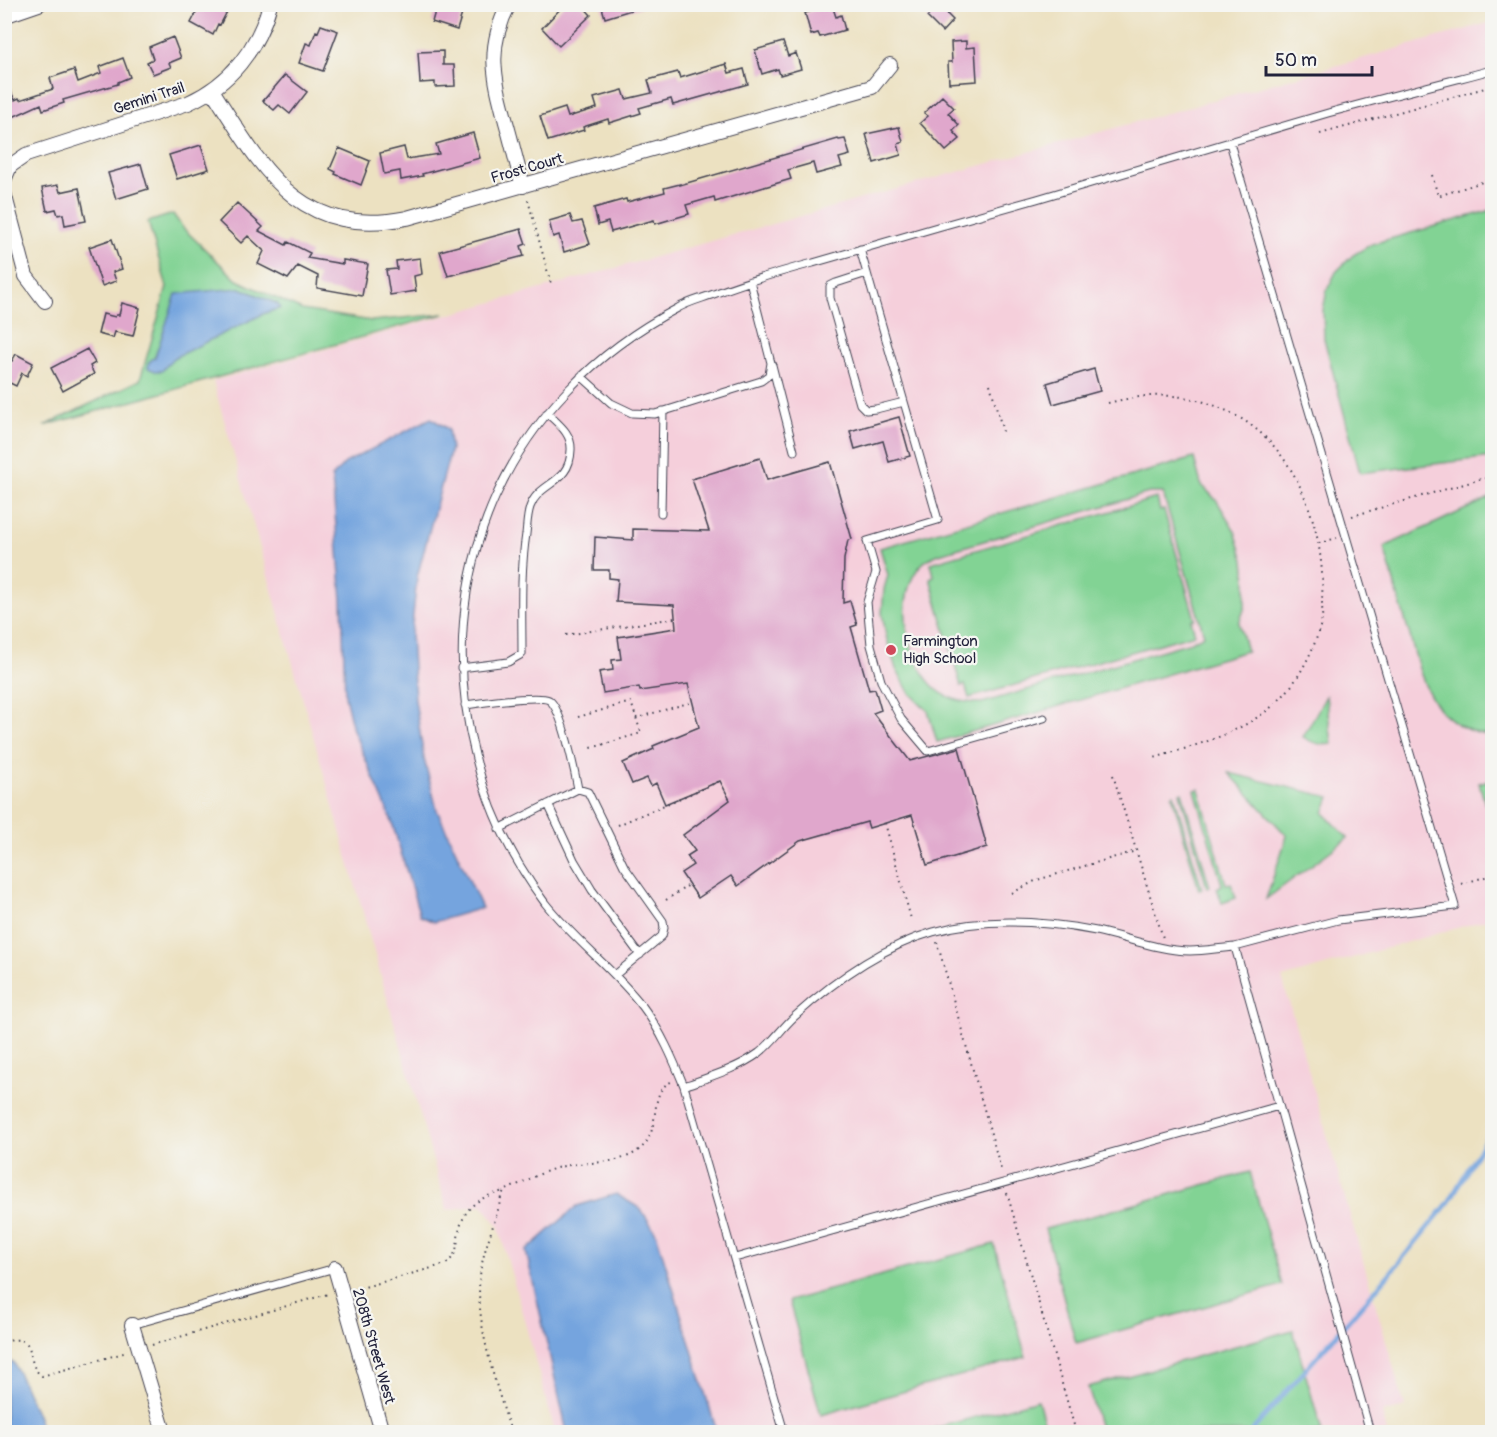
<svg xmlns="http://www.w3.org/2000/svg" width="1497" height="1437" font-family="Pangolin,sans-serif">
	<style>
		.built { fill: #f5cfdb }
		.green { fill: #82d394; stroke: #527a68; stroke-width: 1.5; fill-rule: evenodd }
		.water { fill: #74a4de; stroke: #4b638c; stroke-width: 1.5 }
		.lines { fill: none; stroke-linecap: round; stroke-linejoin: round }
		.stream { stroke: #74a4de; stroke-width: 4.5 }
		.building { fill: #e0a7cc }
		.lane-casing { stroke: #403f4f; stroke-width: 9 }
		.street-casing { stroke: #403f4f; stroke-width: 16 }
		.path { stroke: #403f4f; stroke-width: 2; stroke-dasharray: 1.5 4.5; stroke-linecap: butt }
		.lane { stroke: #fff; stroke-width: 7 }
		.street { stroke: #fff; stroke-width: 14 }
		.poi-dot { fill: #d1495b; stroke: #f6f6f2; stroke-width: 2 }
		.labels { text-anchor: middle; stroke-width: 4.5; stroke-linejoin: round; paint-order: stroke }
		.street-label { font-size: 15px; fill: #22223b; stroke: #f6f6f2 }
		.poi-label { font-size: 15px; fill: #22223b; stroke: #f6f6f2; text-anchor: start }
	</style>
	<rect width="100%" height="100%" fill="#f6f6f2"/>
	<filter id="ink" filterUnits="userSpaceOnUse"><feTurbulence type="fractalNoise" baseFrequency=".0167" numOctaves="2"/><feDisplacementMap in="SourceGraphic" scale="12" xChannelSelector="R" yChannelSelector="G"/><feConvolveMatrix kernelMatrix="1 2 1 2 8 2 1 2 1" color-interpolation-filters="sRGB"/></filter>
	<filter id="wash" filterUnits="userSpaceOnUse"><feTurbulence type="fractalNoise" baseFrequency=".008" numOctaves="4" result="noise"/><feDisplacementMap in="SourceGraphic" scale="24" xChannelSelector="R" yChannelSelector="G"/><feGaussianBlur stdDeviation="1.35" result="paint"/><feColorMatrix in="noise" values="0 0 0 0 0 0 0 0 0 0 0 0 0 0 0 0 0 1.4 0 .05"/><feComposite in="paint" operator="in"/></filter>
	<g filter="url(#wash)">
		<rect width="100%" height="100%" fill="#ece1c1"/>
		<path class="built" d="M1492 22V918L1282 978 1405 1407 1382 1413 1387 1432H555L498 1225 482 1205 447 1210 213 381Z"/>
		<path class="green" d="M1492 210V457L1360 473 1324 339 1323 310 1327 290 1336 272 1353 255 1372 244Z
			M173 214 183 228 237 280 302 310 372 321 444 314 44 426 140 380 167 287 148 222ZM240 288 277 303 279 309 265 313 173 358 165 365 149 362 155 357 166 326Z
			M1194 458 1201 484 1217 501 1235 531 1244 560 1246 580 1245 607 1239 623 1247 651 937 742 928 711 909 692 896 669 886 636 882 613 884 589 888 575 880 548ZM1149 493H1163L1204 635 1191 642 982 703C964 703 944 699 931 684 906 656 893 592 923 563 927 559 934 556 939 554Z
			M1492 497V735C1470 735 1446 720 1434 702 1421 682 1416 658 1410 636 1401 606 1392 576 1384 547Z
			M1157 498 1160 511 1164 510 1195 619 1191 620 1195 634 969 698 965 685 961 686 930 578 934 576 931 563Z
			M1326 696 1332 744C1321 746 1312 743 1303 737Z
			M1229 773 1330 797 1324 813 1348 838 1266 899 1287 836Z
			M1492 779V802L1485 804 1479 783Z
			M1199 789 1226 884 1231 883 1236 898 1222 903 1217 888 1222 885 1195 790Z
			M1182 792 1210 887 1207 888 1180 793Z
			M1174 794 1202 889 1199 890 1172 795Z
			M1250 1172 1282 1285 1076 1343 1045 1229Z
			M994 1244 1026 1357 821 1415 789 1301Z
			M1293 1330 1322 1432H1101L1088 1387Z
			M1038 1400 1047 1432H921Z"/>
		<path class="water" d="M240 288 278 304 280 308 265 313 173 358 162 371H155L148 368 149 362 155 357 176 294Z
			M431 418 448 429 451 449 417 577 411 635 415 700 424 759 437 810 482 908 434 922 420 916 391 819 353 730 345 696 342 600 332 477 345 463Z
			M616 1194 641 1209 656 1233 717 1432H567L526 1251 577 1206Z
			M6 1360 14 1363 37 1415 43 1432H5L4 1361Z"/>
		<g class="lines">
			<path class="stream" d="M1251 1432 1391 1272 1449 1202 1492 1128"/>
		</g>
		<g id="blocks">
			<path class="building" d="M201 4H231L220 25 218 24 213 35 191 23Z
				M437 4H465L457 30 432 22Z
				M565 4H581L591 15 559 46 542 28Z
				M601 4H641V7L605 18Z
				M917 4H956L947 14 953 20 942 32 927 17 929 15Z
				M832 5 836 17 841 15 845 30 820 37 818 33 811 35 805 13Z
				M321 25 338 31 323 71 299 63 306 43 311 45 316 31 318 32Z
				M173 37 181 58 169 63 171 67 153 74 147 62 153 59 149 47Z
				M966 41V48L975 47 977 81 949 83 948 62H952L951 42Z
				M783 42 788 56 796 53 801 69 780 75 778 69 762 74 755 50Z
				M443 51V65H454L455 86 435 87V82L420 83 418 52Z
				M123 58 130 77 118 82V84L63 100 64 103 43 110 41 104 4 121V77L15 100 19 98 20 100 53 89 50 78 74 70 78 82 101 73 99 67Z
				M726 64 729 73 744 69 748 84 673 105 671 99 639 108 641 113 609 123 608 119 583 127 584 130 548 141 540 116 565 108 568 117 597 108 594 98 623 90 626 99 652 93 648 80 678 72 680 78Z
				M285 75 307 92 290 114 279 105 274 110 263 101Z
				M942 96 954 108 948 113 959 125 953 131 960 139 946 151 920 123 928 116 924 113Z
				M899 127 903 142 898 144 901 155 874 163 866 134Z
				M473 133 480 158 422 174 423 176 401 180 400 171 384 174 380 153 404 147 407 159 439 154 436 144Z
				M838 139 839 140 845 139 850 155 839 158 842 167 816 174 813 163 788 170 791 179 715 202 714 197 686 205 689 214 655 224 654 220 611 232 608 222 598 225 594 208 626 199 627 202 665 192 664 188 680 184V185Z
				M201 145 209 169 177 179 169 155Z
				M339 148 370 161 361 185 335 174 336 172 330 169Z
				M141 164 148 189 116 199 108 173Z
				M58 185 60 192 79 188 86 221 65 225 63 214 58 215 56 209 47 211 42 188Z
				M237 203 263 227 259 231 286 245 288 242 310 253 307 258 343 264V260L368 264 362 296 317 288 318 276 298 266 288 279 258 264 264 251 248 236 241 243 219 222Z
				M570 215 573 223 582 221 590 244 564 252 559 235 553 237 549 221Z
				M521 229 526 244 521 246 524 256 448 276 440 251Z
				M112 239 122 269 113 272 116 281 102 286 89 247Z
				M420 258 422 274 414 276 416 291 390 295 386 270 397 269 396 261Z
				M122 303 140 308 133 336 115 332 113 338 98 334 103 314 115 317 116 315H119Z
				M87 349 95 363 90 366 94 374 63 391 51 368Z
				M16 354 33 363 27 376 22 373 16 386 4 380V357L12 361Z
				M1094 369 1100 391 1053 404 1047 383Z
				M899 417 910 456 889 462 883 441 855 449 850 431Z
				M760 458 767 480 830 462 852 539 848 540 844 559 843 603 850 601 857 625 851 627 869 690 875 689 881 710 873 713 910 761 959 748 987 847 927 865 912 815 869 828 867 822 800 841 738 886 731 876 698 898 681 873 693 865 687 856 695 851 683 835 730 800 720 781 665 804 656 783 651 786 647 778 632 784 623 763 654 749 653 746 699 727 688 684 640 691 639 687 603 693 599 672 613 670 612 660 621 659 618 637 676 628 674 605 616 602 618 579 609 578V570H594L595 537 633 540V529L709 531 692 479Z"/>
		</g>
	</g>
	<g filter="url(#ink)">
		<use href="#blocks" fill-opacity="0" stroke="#403f4f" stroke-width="1.5"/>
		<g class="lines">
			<g class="lane-casing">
				<path id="lane" d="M1230 143 1455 906 1338 920 1235 947 1370 1432
					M860 249 938 520 867 541 876 572 867 602 871 645 881 681 901 719 928 751 1044 718
					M867 273 836 283 830 286V298L860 404 866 410 876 409 904 402
					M772 365 794 451
					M581 376 611 403 632 413 655 414 761 381 769 375 771 363 750 281
					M661 513 663 411
					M461 668 508 662 522 654C522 614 520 574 526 534 527 526 527 516 530 507 539 481 570 485 571 450 572 433 558 424 547 413
					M465 705C480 703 538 694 549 700 562 708 575 773 578 789
					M548 804 574 860 592 890 640 955
					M499 829 578 789 588 792 624 866 663 921 664 928 662 936 615 975
					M684 1086C709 1077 737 1069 759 1053 772 1043 782 1028 794 1017 834 981 881 947 933 932 985 917 1044 921 1096 931 1125 937 1160 951 1190 951 1205 951 1220 948 1235 947
					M735 1258 1279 1106
					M132 1325 335 1268
					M784 1432 684 1086C673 1059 661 1031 643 1007 614 969 575 941 545 903 512 859 489 812 476 759 428 574 508 397 678 308 688 302 700 299 711 295 745 282 779 272 813 263 888 241 962 220 1037 199 1134 171 1231 141 1328 113 1383 98 1438 84 1492 70"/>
			</g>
			<g class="street-casing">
				<path id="street" d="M509 4C486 48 494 77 506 122 512 143 517 165 523 186
					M4 16 39 4
					M212 90C263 169 298 239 407 218L872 87 890 65
					M4 180 10 166 26 155 188 103C230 84 258 49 270 4
					M4 193 26 276 45 301
					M335 1268 382 1432
					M132 1325 164 1432"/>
			</g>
			<path class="path" d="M1320 134 1492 86
				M1432 175 1438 196 1492 179
				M528 200 551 284
				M990 384 1003 432
				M1108 403C1156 391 1196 392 1240 418 1300 453 1326 535 1322 600 1322 608 1323 616 1321 623 1316 644 1305 667 1292 685 1260 729 1203 743 1154 758
				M1352 516 1492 476
				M1319 543 1337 538
				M566 635 675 618
				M578 717 631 702 641 733 588 749
				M636 718 692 702
				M1113 775 1163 938
				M885 823 911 919
				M618 825 720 781
				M1461 884 1492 875
				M1012 893 1037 880 1136 851
				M666 900 689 885
				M937 942 1002 1173
				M1007 1193 1076 1432
				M354 1290 446 1264C455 1257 457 1249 458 1238 462 1208 476 1198 504 1191
				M4 1342C42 1331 22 1363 42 1376L127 1352
				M152 1345 328 1294
				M511 1432C497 1388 472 1315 481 1269 485 1244 496 1222 501 1197L504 1191C522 1183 541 1172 560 1167 585 1160 619 1167 640 1149 663 1131 647 1091 671 1082"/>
			<use href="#lane" class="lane"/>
			<use href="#street" class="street"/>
		</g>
	</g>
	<circle class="poi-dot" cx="891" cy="650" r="6"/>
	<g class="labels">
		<g class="street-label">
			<text transform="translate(149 98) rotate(-18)" y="5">Gemini Trail</text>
			<text transform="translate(527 168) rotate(-16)" y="5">Frost Court</text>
			<text transform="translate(374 1346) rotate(74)" y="5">208th Street West</text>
		</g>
		<g class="poi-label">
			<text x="903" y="646">Farmington<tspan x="903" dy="17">High School</tspan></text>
		</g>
	</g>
	<rect width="1497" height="1437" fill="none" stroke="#f6f6f2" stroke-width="24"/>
	<path d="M1266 66v9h106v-9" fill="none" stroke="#22223b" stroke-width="3"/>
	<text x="1275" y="66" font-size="18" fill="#22223b" stroke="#f6f6f2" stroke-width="4.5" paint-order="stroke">50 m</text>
</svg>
